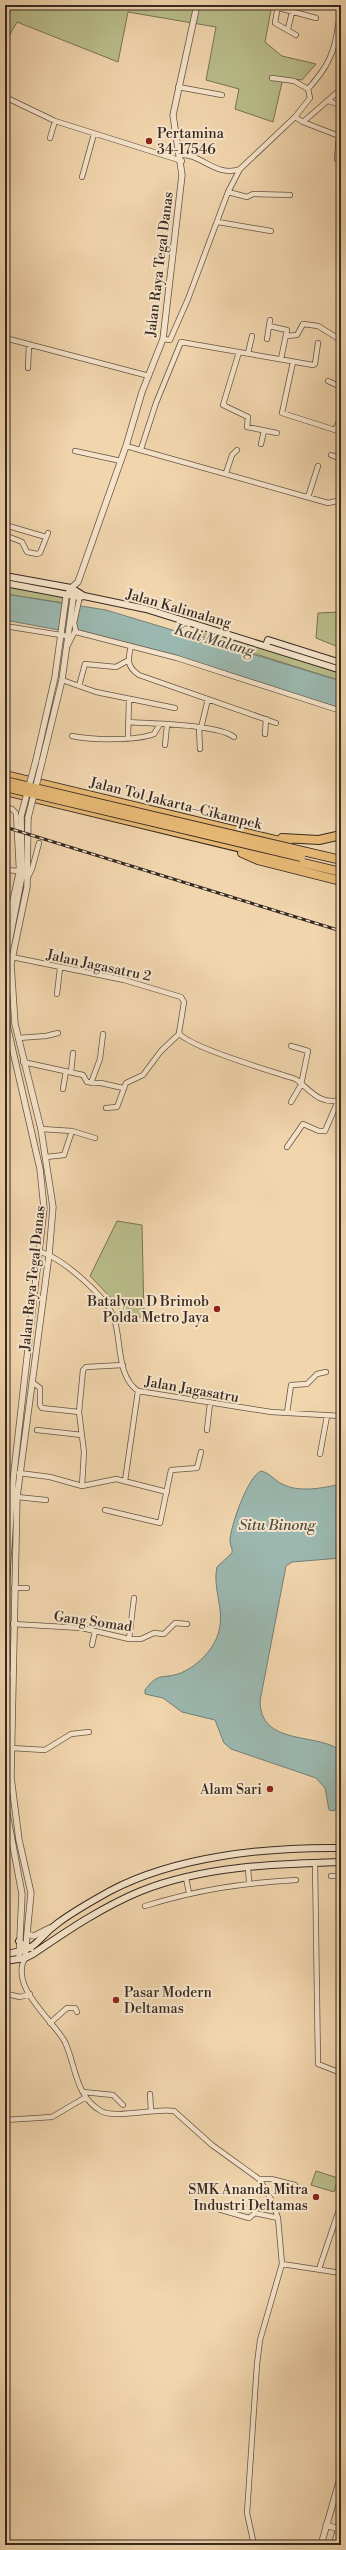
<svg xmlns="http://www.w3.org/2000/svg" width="346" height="2550" font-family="'Libre Bodoni',serif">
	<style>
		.green { fill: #b9bd8a; stroke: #787356 }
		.water { fill: #9bb8b0; stroke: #737f77 }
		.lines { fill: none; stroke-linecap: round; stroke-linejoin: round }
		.minor-casing { stroke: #655445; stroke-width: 6 }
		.tertiary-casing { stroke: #655445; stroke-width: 7 }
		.secondary-casing { stroke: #362922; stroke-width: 8 }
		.motorway-casing { stroke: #362922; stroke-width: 10 }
		.minor { stroke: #f6e4ca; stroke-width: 4.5 }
		.tertiary { stroke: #f6e4ca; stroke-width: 5.5 }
		.secondary { stroke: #f6e4ca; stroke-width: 6 }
		.motorway { stroke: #e8ba76; stroke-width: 8 }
		.rail-casing { stroke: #362922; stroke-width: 3 }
		.rail { stroke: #f6e4ca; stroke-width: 1.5; stroke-dasharray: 4.5; stroke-linecap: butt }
		.tertiary-bridge-casing { stroke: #655445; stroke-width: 7; stroke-linecap: butt }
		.motorway-bridge-casing { stroke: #362922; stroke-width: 10; stroke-linecap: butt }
		.tertiary-bridge { stroke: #f6e4ca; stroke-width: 5.5 }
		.motorway-bridge { stroke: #e8ba76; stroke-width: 8 }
		.poi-dot { fill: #8f2418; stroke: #f6e4ca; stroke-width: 1.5 }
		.labels { text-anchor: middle; stroke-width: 4; stroke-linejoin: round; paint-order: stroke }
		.poi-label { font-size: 14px; fill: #362922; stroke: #f6e4ca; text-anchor: end }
		.street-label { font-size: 14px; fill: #362922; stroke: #f6e4ca }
		.water-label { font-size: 15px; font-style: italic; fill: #4f4d46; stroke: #f6e4ca }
	</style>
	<rect width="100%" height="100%" fill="#f1d5ad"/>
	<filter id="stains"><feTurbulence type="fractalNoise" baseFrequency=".005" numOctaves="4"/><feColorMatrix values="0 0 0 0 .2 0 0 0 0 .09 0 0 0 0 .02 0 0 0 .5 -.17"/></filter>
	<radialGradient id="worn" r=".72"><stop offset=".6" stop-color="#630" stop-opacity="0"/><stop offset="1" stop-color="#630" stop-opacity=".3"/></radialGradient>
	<path class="green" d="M5 5H272L265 42 282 56 316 64 302 80 283 78 273 122 235 109 239 89 206 80 216 27 128 12 118 62 17 22 5 43Z
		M5 575 43 582V588L67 594 64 603 5 594Z
		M341 612V648L316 638 318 613Z
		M206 627 341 670V681L202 637Z
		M117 1221 142 1225 144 1317H124L117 1304 90 1276Z
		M316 2171 338 2178 334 2192 311 2185Z"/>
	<path class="water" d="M5 594 106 610 341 681V708L231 676 176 658 97 637 5 620Z
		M261 1471C270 1473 274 1480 282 1484 299 1493 323 1488 341 1484V1558L292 1562 286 1566 260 1701C260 1745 314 1733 338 1749 341 1759 342 1804 334 1811L329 1810 325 1788 316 1778 231 1749 224 1743 215 1720 182 1712 163 1698 145 1694V1690C158 1672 162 1679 178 1674 197 1667 214 1650 219 1631 225 1610 212 1587 217 1567L232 1553C233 1548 230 1546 230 1541 230 1527 248 1476 261 1471Z"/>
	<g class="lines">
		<g class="minor-casing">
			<path id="minor" d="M278 5 275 23 296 35
				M279 8 316 18
				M288 29 292 12
				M272 78 294 81 308 89 310 98 295 117
				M178 87 222 95
				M308 89C327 68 335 53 338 25L341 26
				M5 97 55 121 182 161
				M328 101 341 105
				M303 122 339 136 337 159
				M50 138 55 121
				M180 155C201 153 216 178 240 169
				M82 177 94 134
				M228 192 247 197 253 194 290 195
				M218 222 271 231
				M269 326 287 330 281 359
				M286 336 297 335 303 324 318 326 339 339
				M5 338 149 376
				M163 339 170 340 188 299 228 192 240 169 295 117 303 122 341 89
				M267 339 270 320
				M239 352 223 405 248 417 247 427 277 433
				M248 353 252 336
				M293 362 282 413 335 430
				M28 368 29 344
				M328 381 341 387
				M341 417 335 430 341 432
				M261 444 264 431
				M126 446 328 503 341 500
				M141 449 156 403 181 342 313 365 315 364 318 343
				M75 451 121 461
				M331 455 341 459
				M226 473 232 455 237 450
				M308 497 318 466
				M5 525 46 537
				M7 536 22 542 27 552 37 554 40 553 48 533
				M80 596 74 623 76 632 177 658 341 711
				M5 626 67 636
				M68 645 75 631
				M131 646C128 659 126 666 139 675L276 723
				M62 680 96 692 175 708
				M79 686 85 664 116 667 127 661
				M128 722C152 724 217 724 234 737
				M199 728 200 749
				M201 728 208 699
				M265 734 266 719
				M72 736C91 740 136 741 154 734L160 724
				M128 737 129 699
				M165 745 167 725
				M5 807 12 809 16 813 19 871
				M5 870 19 871 5 935
				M28 877 32 869 39 843
				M12 957 124 980 181 997 184 1002 179 1033C187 1046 264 1069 283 1075 287 1077 293 1077 297 1080 312 1092 320 1105 341 1100
				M57 994 60 968
				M18 1038 46 1036 58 1033
				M23 1062 83 1075 87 1082 101 1083 123 1088
				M71 1072 73 1053
				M91 1083 100 1059 103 1034
				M63 1089 66 1071
				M291 1102 301 1085 308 1051 291 1046
				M106 1108 117 1107 126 1083 143 1075 161 1051 179 1034
				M41 1129 72 1131 95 1138
				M287 1147 303 1124 319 1131H325L338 1101
				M46 1157 64 1155 72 1131
				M41 1252C63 1259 106 1296 114 1318 122 1342 116 1375 138 1391L271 1412 341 1416
				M32 1382 40 1388V1405L42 1408 79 1412
				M287 1413 291 1385 307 1384 317 1374 326 1372
				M37 1430 82 1435
				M207 1430 210 1403
				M320 1454 327 1416
				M19 1473 50 1477 82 1486 116 1479 167 1492
				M125 1481 138 1391
				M82 1486 84 1452 79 1412 83 1370 86 1367 123 1365
				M17 1497 46 1500
				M105 1510 160 1523 171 1470 197 1468 201 1452
				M14 1588H27
				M13 1624 82 1628 129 1639H141L154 1633 164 1634 175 1623 187 1624
				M129 1639 134 1598
				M92 1645 95 1631
				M11 1748 45 1750 71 1734 89 1732
				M315 1862 318 2064 341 2073
				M248 1867 249 1882
				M331 1876H341
				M186 1878 189 1893
				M145 1906C197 1890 241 1883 296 1880
				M25 1958C9 1987 53 2020 65 2042 76 2066 75 2096 101 2111 114 2119 155 2108 174 2111L212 2145 259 2179 272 2201 278 2218 282 2264 260 2340 257 2364 247 2513 254 2545
				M7 1994 20 1997 30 1994
				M50 2023 67 2008H75L77 2012
				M83 2092 113 2095 123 2105
				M150 2094 151 2111
				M5 2120 52 2117 86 2097
				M259 2179H271L295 2185
				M218 2209 249 2218 255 2213 278 2218
				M282 2264 341 2273
				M319 2269 341 2204"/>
		</g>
		<g class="tertiary-casing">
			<path id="tertiary" d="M36 760 55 677 66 597 71 588 78 582 126 446 142 392 163 339 182 175 173 115 197 5
				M42 762 62 680 74 592
				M28 818 27 887 11 964 15 1024 41 1129 53 1207 49 1255 17 1497 11 1777 19 1840 31 1893 27 1934 34 1936 50 1928
				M5 963 22 876 21 816
				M5 965 7 1025 40 1169 44 1208 13 1481 5 1606
				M5 1674H12
				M5 1803 22 1894 19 1959
				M25 1958 27 1934
				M326 2525 339 2529
				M321 2545 341 2475
				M334 2545 341 2522"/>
		</g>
		<g class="secondary-casing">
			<path id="secondary" d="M5 576 71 588 84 596
				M5 583 79 597 84 596 146 609 341 670
				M266 646 268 640 341 663
				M19 1941 24 1946 31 1948
				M5 1954C42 1949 33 1941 58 1923 74 1911 92 1901 110 1891 176 1856 267 1847 341 1848
				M5 1961 25 1958 33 1954C67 1931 102 1907 141 1891 203 1866 275 1864 341 1862"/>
		</g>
		<g class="motorway-casing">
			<path id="motorway" d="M5 775 288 843
				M5 791 341 872
				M282 838 319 840 341 835
				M242 853 258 860 341 881"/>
		</g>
		<use href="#minor" class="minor"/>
		<use href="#tertiary" class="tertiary"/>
		<use href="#secondary" class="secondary"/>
		<use href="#motorway" class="motorway"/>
		<g class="rail-casing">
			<path id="rail" d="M5 827 341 931"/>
		</g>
		<use href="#rail" class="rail"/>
		<g class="tertiary-bridge-casing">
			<path id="tertiary-bridge" d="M21 816 36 760
				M28 818 42 762"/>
		</g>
		<g class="motorway-bridge-casing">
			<path id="motorway-bridge" d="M5 781 341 860
				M5 787 301 857"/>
		</g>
		<use href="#tertiary-bridge" class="tertiary-bridge"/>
		<use href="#motorway-bridge" class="motorway-bridge"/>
	</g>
	<g class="poi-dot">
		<circle cx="149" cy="141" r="4"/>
		<circle cx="217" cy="1309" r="4"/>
		<circle cx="270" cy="1789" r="4"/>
		<circle cx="116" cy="2000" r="4"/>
		<circle cx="316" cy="2197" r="4"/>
	</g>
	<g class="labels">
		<g class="poi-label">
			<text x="157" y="138" text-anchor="start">Pertamina<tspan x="157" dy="16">34-17546</tspan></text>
			<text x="209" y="1306">Batalyon D Brimob<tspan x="209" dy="16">Polda Metro Jaya</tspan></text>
			<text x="262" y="1794">Alam Sari</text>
			<text x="124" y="1997" text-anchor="start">Pasar Modern<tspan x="124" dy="16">Deltamas</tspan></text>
			<text x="308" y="2194">SMK Ananda Mitra<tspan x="308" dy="16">Industri Deltamas</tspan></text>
		</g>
		<g class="street-label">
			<text transform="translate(159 264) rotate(-83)" y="5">Jalan Raya Tegal Danas</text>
			<text transform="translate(179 608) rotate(16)" y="5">Jalan Kalimalang</text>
			<text transform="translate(176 803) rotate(14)" y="5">Jalan Tol Jakarta–Cikampek</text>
			<text transform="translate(99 965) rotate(12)" y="5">Jalan Jagasatru 2</text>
			<text transform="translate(32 1278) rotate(-84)" y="5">Jalan Raya Tegal Danas</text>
			<text transform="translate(192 1389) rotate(10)" y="5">Jalan Jagasatru</text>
			<text transform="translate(93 1621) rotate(8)" y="5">Gang Somad</text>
		</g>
		<g class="water-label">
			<text transform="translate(214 640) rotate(16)" y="5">Kali Malang</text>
			<text x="277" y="1530">Situ Binong</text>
		</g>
	</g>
	<rect width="346" height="2550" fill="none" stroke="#f1d5ad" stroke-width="20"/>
	<rect x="6" y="6" width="334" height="2538" fill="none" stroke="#362922" stroke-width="2"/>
	<rect x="10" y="10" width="326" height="2530" fill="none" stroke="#362922"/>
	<rect width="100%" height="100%" filter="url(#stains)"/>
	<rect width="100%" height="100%" fill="url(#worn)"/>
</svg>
